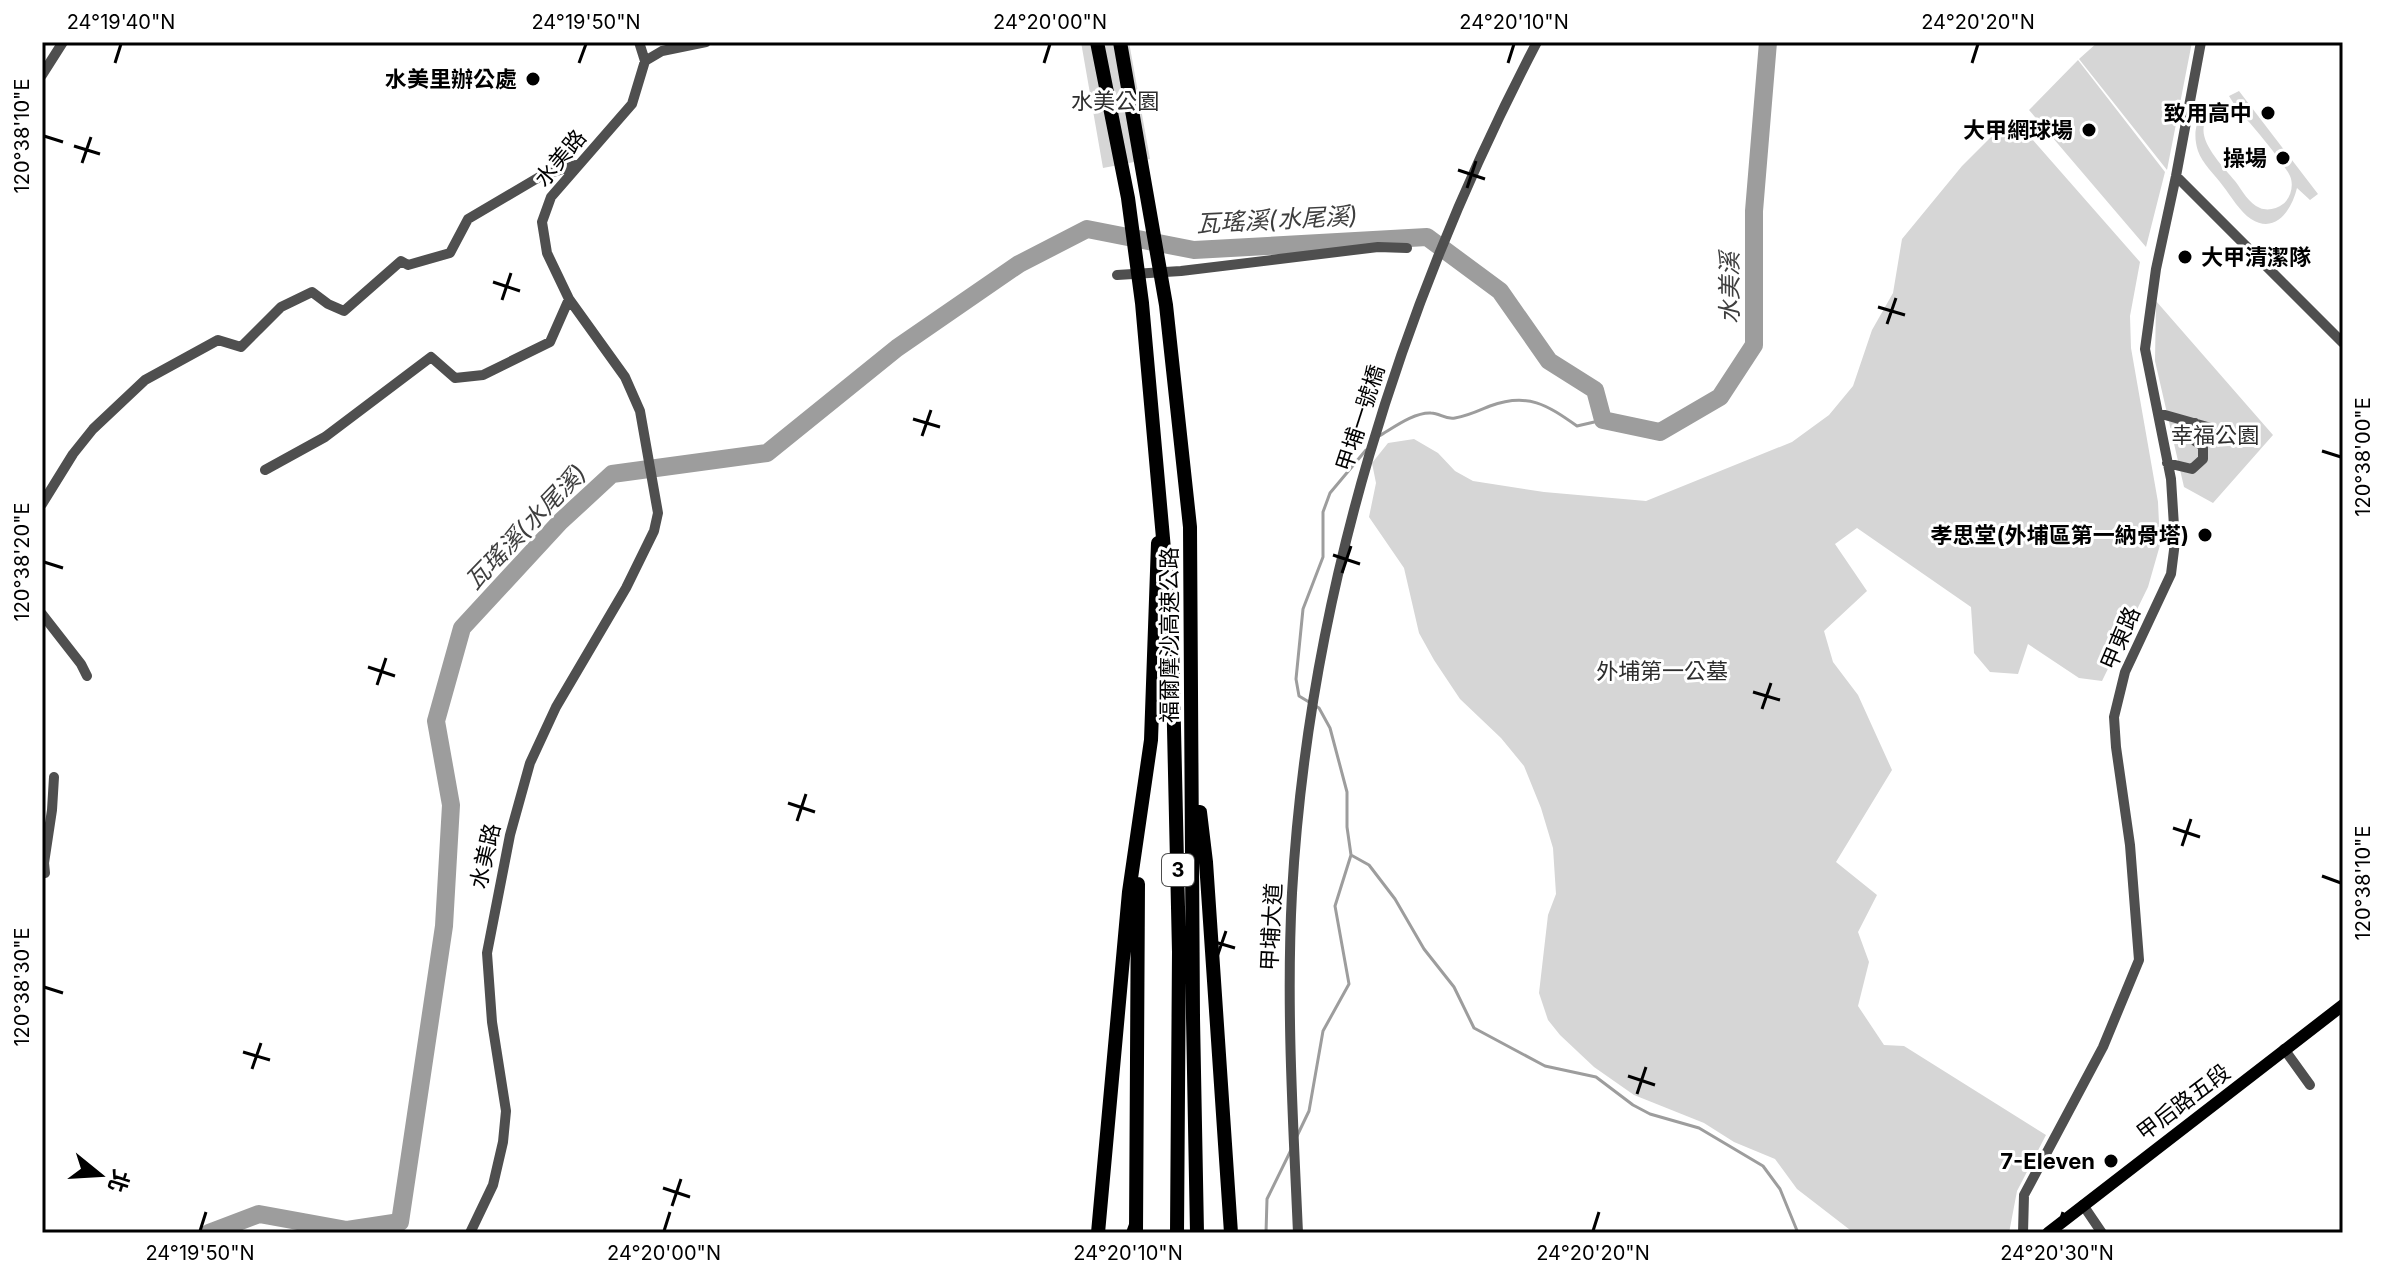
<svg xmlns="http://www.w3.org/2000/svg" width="2385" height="1275" font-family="Inter,'Noto Sans TC',sans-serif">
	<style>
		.green { fill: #d6d6d6; fill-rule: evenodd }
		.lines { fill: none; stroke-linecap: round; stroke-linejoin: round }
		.stream { stroke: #9d9d9d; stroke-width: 3 }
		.river { stroke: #9d9d9d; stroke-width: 18 }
		.minor { stroke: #4f4f4f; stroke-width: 10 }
		.major { stroke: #000; stroke-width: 12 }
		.highway { stroke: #000; stroke-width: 14 }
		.ticks { fill: none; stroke: #000; stroke-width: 3 }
		.poi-dot { fill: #000; stroke: #fff; stroke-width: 3 }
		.labels { text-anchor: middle; stroke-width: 6; stroke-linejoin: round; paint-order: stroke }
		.shield { fill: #fff; stroke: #4c4c4c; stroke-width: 2 }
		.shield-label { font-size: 20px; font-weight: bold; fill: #000 }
		.poi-label { font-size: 22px; font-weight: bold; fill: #000; stroke: #fff; text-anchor: end }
		.park-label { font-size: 22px; fill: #2d2d2d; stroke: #fff }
		.street-label { font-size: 22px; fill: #000; stroke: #fff }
		.water-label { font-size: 24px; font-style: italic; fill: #3e3e3e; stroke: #fff }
		.neatline { fill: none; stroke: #000; stroke-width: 3 }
		.ticks-label { font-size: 20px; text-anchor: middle; fill: #000 }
	</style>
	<rect width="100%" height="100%" fill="#fff"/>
	<path class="green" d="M1081 42H1129L1150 159 1103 168Z
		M2098 42H2192L2167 170 2079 59Z
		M2078 60 2165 172 2146 247 2029 110Z
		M2239 91 2318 194 2310 200 2297 188C2292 209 2276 235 2251 219 2240 212 2231 196 2223 186 2215 175 2202 163 2198 151 2189 123 2204 102 2234 104L2229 96ZM2223 109C2230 109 2235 110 2241 114 2249 120 2286 166 2290 176 2294 185 2291 198 2283 204 2277 209 2267 211 2260 208 2249 204 2242 190 2235 181 2219 162 2180 124 2223 109Z
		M2000 128 2024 130 2140 262 2130 316 2131 348 2158 502 2160 545 2148 587 2102 681 2079 678 2028 644 2018 674 1990 672 1974 653 1971 607 1857 528 1835 544 1867 591 1824 631 1833 662 1858 695 1892 770 1836 862 1877 895 1858 932 1869 962 1858 1006 1884 1045 1904 1046 2046 1135 2017 1191 2009 1233H1854L1797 1189 1775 1159 1734 1142 1704 1123 1634 1095 1594 1067 1560 1035 1548 1020 1539 993 1548 915 1556 894 1553 848 1541 808 1524 766 1501 738 1460 699 1434 660 1419 633 1404 568 1369 517 1376 483 1372 463 1388 443 1414 439 1438 453 1455 471 1473 481 1544 492 1646 501 1792 442 1829 415 1853 386 1872 330 1893 293 1902 239 1962 166Z
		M2156 301 2273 435 2213 503 2184 487 2155 361Z"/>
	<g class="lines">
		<path class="stream" d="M1379 436C1393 428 1414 412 1431 413 1440 413 1445 420 1455 418 1468 416 1478 411 1490 406 1528 392 1547 405 1577 426L1603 420
			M1351 855 1369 865 1395 899 1424 949 1454 987 1474 1028 1545 1066 1596 1077 1633 1105 1650 1114 1699 1128 1763 1166 1780 1189 1798 1233
			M1297 1136 1309 1111 1323 1031 1349 984 1335 906 1351 855 1347 827V792L1330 728 1319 708 1299 696 1296 679 1303 609 1323 557V512L1330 493 1366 450
			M1266 1233 1267 1199 1291 1150"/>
		<path class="river" d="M209 1233 259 1214 347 1230 400 1222 444 926 451 805 436 721 462 628 560 522 612 474 767 453 897 348 1019 264 1087 229 1194 250 1427 237 1500 291 1549 361 1595 390 1603 420 1660 432 1720 397 1754 345V211L1768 42"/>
		<path class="minor" d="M639 42 645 61
			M42 75 63 42
			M2176 176 2343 343
			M1117 275 1181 271 1378 247 1407 248
			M2158 413 2211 428
			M2167 463 2192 469 2203 459V446L2195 441V423
			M265 470 325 437 431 357 455 378 483 375 550 342 569 299
			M42 504 73 454 93 429 145 380 218 340 241 347 281 307 312 292 328 304 344 311 401 261 408 265 450 253 468 219 541 176 575 165
			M42 614 81 664 87 676
			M45 873 44 863 52 810 54 777
			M2284 1049 2310 1085
			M2083 1205 2102 1233
			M470 1233 493 1185 503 1142 506 1111 492 1022 487 953 510 835 530 763 556 707 626 588 654 531 658 513 640 411 625 377 569 299 547 253 542 222 551 197 632 104 645 61 662 51 706 42
			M1298 1233C1293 1119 1286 1006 1292 893 1309 596 1400 304 1537 42
			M2023 1233 2024 1195 2103 1047 2139 960 2130 845 2116 747 2114 717 2125 672 2171 574 2175 542 2171 479 2145 349 2156 269 2176 176 2201 42"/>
		<path class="major" d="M2048 1233 2343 1005"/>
		<path class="highway" d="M1097 42 1128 198 1142 303 1172 639 1179 952 1177 1233
			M1120 42 1166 305 1190 527 1193 1018 1197 1233
			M1200 812 1206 862 1231 1233
			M1098 1233 1129 892 1151 740 1158 543
			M1136 1233 1138 884"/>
	</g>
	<path class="ticks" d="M115 63 121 44M579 63 586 44M1044 63 1050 44M1508 63 1514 44M1972 63 1978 44M44 136 63 142M74 146 100 154M82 163 91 137M1458 170 1485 179M1467 188 1476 161M493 282 520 291M502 300 511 273M1878 307 1905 315M1887 324 1896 298M913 419 940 427M922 436 931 410M2322 451 2341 457M1333 555 1360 564M44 562 63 568M1342 573 1351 546M368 667 395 676M377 685 386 658M1753 692 1780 700M1762 709 1771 683M788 803 815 812M797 821 806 794M2173 828 2200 837M2182 846 2191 819M2322 876 2341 883M1208 940 1235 948M1217 957 1226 931M44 987 63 993M243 1052 270 1060M252 1069 261 1043M1628 1076 1655 1085M1637 1094 1646 1067M663 1188 690 1197M672 1206 681 1179M200 1231 206 1212M664 1231 670 1212M1128 1231 1135 1212M1593 1231 1599 1212M2057 1231 2063 1212"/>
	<g class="poi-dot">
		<circle cx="533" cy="79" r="8"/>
		<circle cx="2268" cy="113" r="8"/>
		<circle cx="2089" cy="130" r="8"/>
		<circle cx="2283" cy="158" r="8"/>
		<circle cx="2185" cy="257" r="8"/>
		<circle cx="2205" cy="535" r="8"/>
		<circle cx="2111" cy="1161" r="8"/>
	</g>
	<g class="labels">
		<rect class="shield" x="1162" y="854" width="32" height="32" rx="6"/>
		<g class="shield-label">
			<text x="1178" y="877">3</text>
		</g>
		<g class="poi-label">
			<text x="517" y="87">水美里辦公處</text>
			<text x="2252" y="121">致用高中</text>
			<text x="2073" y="138">大甲網球場</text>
			<text x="2267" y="166">操場</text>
			<text x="2201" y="265" text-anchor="start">大甲清潔隊</text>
			<text x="2189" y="543">孝思堂(外埔區第一納骨塔)</text>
			<text x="2095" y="1169">7-Eleven</text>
		</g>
		<g class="park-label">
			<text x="1115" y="109">水美公園</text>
			<text x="2215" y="443">幸福公園</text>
			<text x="1662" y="679">外埔第一公墓</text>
		</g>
		<g class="street-label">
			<text transform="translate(560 158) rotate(-50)" y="8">水美路</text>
			<text transform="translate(1360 418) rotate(-72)" y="8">甲埔一號橋</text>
			<text transform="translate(1169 635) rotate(-90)" y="8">福爾摩沙高速公路</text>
			<text transform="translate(2120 638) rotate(-67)" y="8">甲東路</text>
			<text transform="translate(485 856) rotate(-77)" y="8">水美路</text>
			<text transform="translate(1271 927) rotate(-87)" y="8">甲埔大道</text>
			<text transform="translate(2183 1102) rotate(-37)" y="8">甲后路五段</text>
		</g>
		<g class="water-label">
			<text transform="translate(1277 220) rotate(-3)" y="8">瓦瑤溪(水尾溪)</text>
			<text transform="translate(1730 288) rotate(-90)" y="8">水美溪</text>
			<text transform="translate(526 527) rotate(-46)" y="8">瓦瑤溪(水尾溪)</text>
		</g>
	</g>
	<rect width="2385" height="1275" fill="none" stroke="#ffffff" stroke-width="88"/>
	<g transform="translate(100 1175) rotate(108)" stroke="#ffffff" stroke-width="6" paint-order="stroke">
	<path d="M0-6L14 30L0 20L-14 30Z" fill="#000000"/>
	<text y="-12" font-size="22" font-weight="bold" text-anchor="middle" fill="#000000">北</text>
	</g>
	<rect x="44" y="44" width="2297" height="1187" class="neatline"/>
	<g class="ticks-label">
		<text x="121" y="29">24°19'40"N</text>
		<text x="586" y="29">24°19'50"N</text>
		<text x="1050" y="29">24°20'00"N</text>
		<text x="1514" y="29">24°20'10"N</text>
		<text x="1978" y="29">24°20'20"N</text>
		<text transform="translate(22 136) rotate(-90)" y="7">120°38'10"E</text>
		<text transform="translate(2363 457) rotate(-90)" y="7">120°38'00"E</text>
		<text transform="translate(22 562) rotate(-90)" y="7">120°38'20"E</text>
		<text transform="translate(2363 883) rotate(-90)" y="7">120°38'10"E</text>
		<text transform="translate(22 987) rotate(-90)" y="7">120°38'30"E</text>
		<text x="200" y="1260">24°19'50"N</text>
		<text x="664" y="1260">24°20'00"N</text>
		<text x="1128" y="1260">24°20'10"N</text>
		<text x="1593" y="1260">24°20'20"N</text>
		<text x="2057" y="1260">24°20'30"N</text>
	</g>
</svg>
